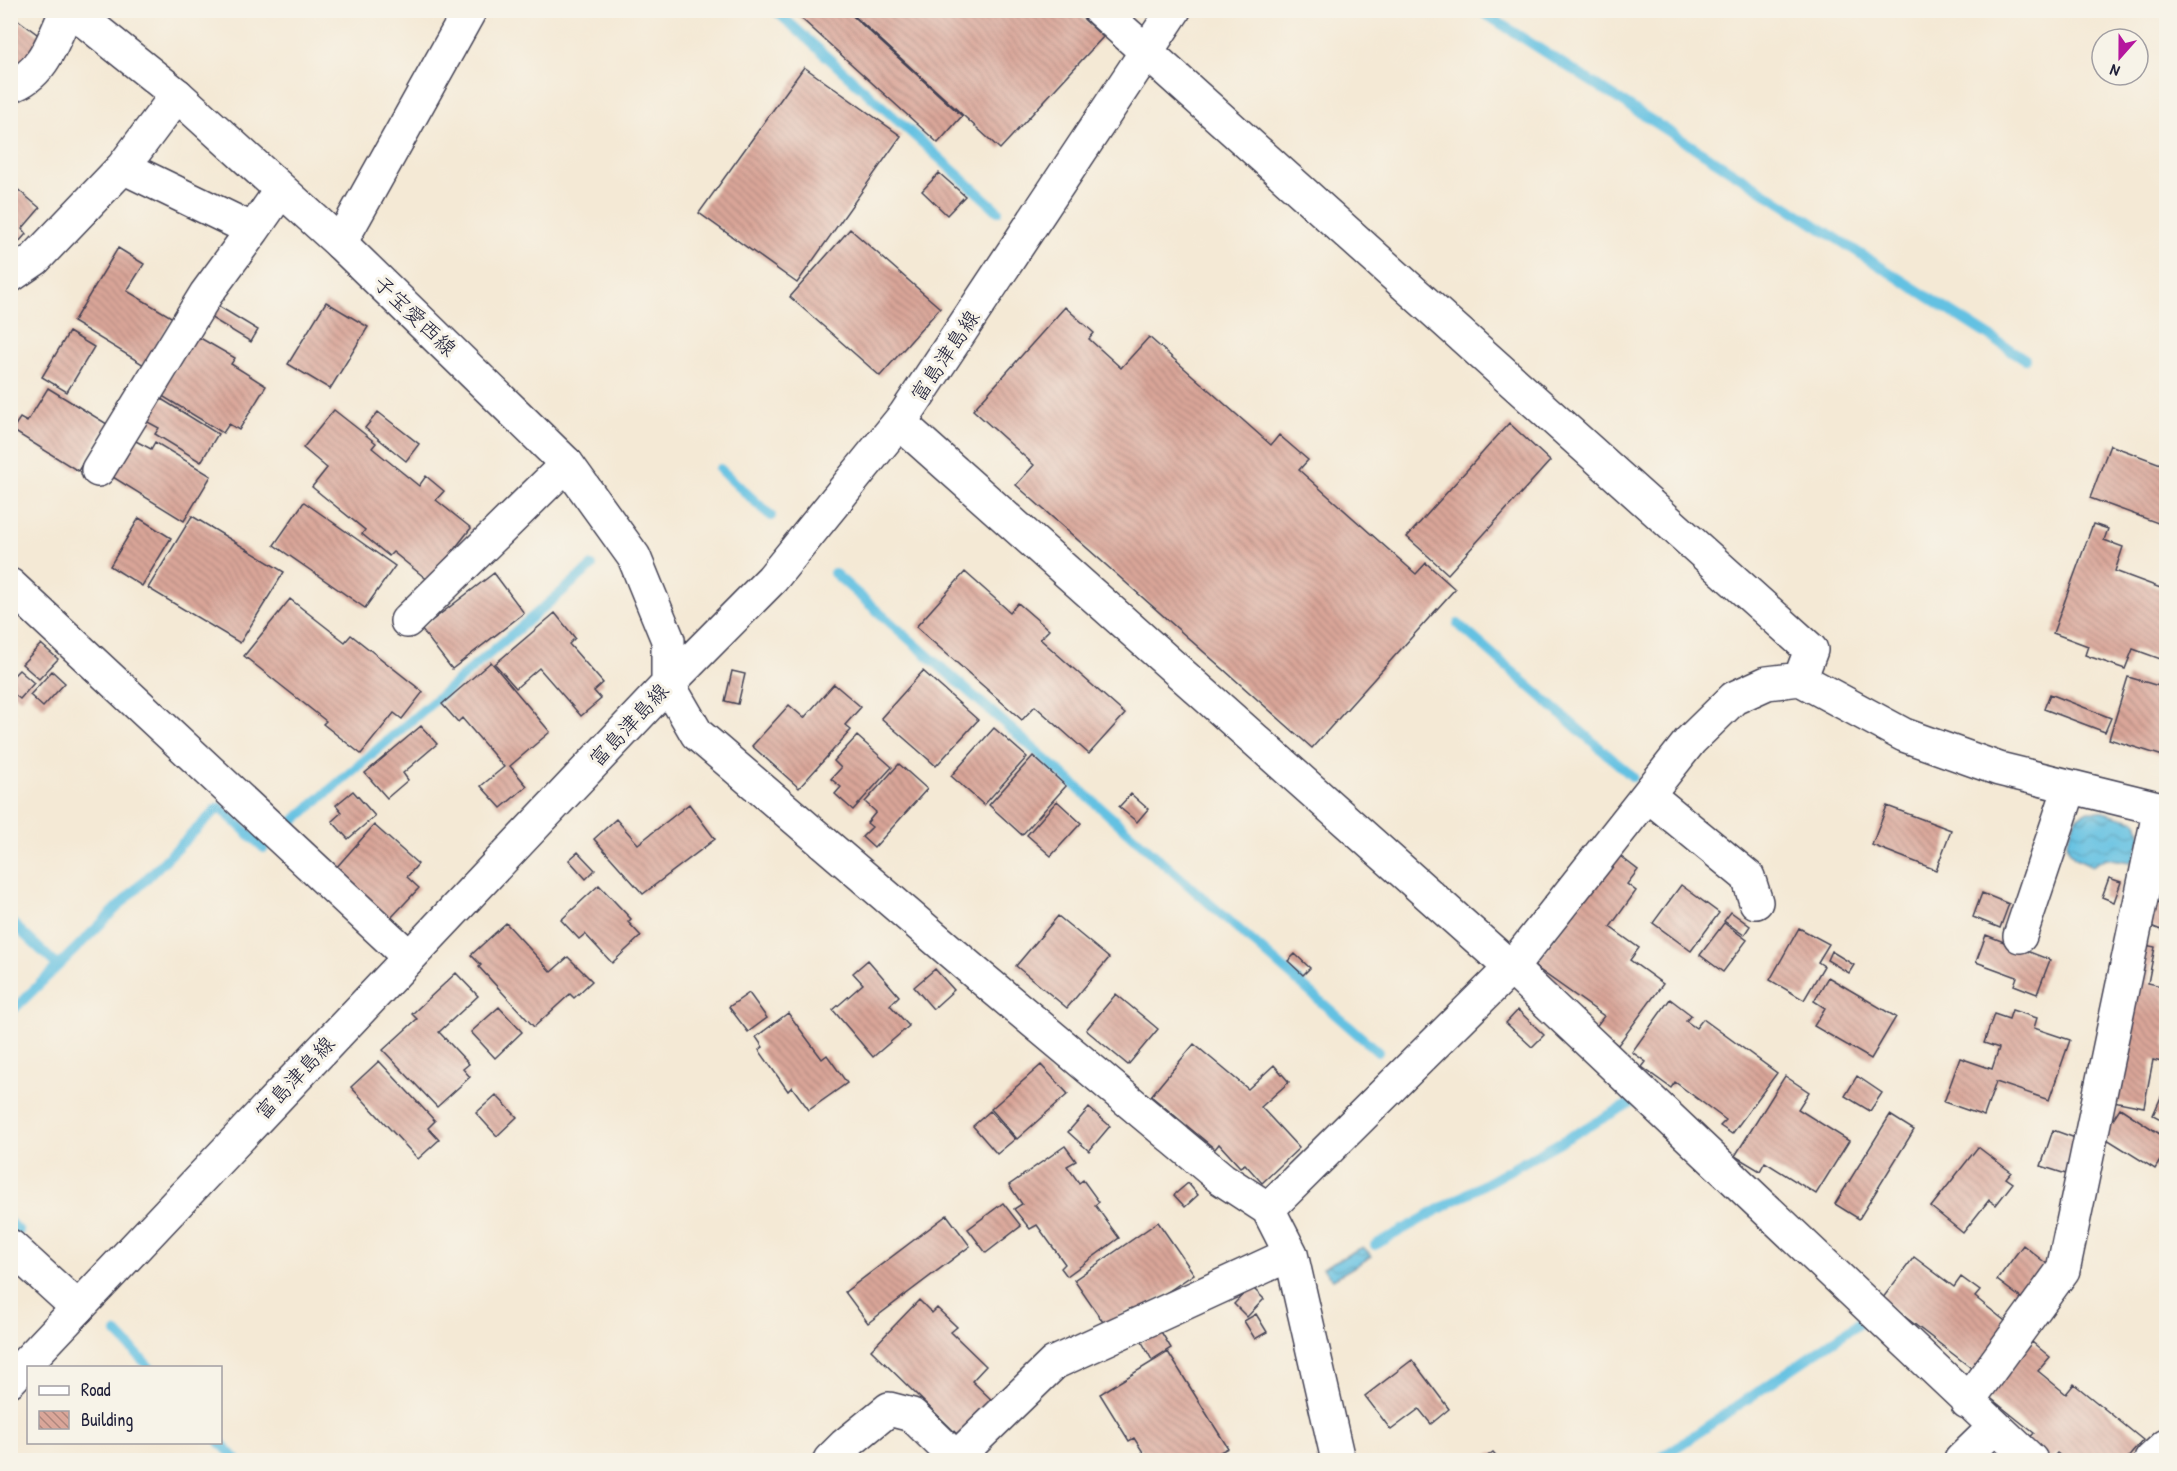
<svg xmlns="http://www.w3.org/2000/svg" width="2177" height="1471" font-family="'Patrick Hand','Klee One',sans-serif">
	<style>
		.water { fill: url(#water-waves); stroke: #43728e; stroke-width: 1.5 }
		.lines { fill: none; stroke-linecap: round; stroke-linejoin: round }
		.stream { stroke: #64c1e2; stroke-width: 10 }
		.building { fill: url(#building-back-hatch) }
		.minor-casing { stroke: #424052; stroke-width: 36 }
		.major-casing { stroke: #424052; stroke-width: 36 }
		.minor { stroke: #fff; stroke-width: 33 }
		.major { stroke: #fff; stroke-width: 33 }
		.labels { text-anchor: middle; stroke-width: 6; stroke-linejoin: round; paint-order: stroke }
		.street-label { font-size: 21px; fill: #22223b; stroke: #f7f3e8 }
	</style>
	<defs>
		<pattern id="water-waves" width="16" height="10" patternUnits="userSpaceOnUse" patternTransform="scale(1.5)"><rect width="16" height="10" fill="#64c1e2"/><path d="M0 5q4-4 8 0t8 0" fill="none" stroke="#529cb8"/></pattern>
		<pattern id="building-back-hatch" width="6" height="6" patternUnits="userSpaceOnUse" patternTransform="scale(1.5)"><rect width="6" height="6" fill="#daa699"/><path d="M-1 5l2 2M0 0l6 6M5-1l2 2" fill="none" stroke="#b0877e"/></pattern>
	</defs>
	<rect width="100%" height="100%" fill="#f7f3e8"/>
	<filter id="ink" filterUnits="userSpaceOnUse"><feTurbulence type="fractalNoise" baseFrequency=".0167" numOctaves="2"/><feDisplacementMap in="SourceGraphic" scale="12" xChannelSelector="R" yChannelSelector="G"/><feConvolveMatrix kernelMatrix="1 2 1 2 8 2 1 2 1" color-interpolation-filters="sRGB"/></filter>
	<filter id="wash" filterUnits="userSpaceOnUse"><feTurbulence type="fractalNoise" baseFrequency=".008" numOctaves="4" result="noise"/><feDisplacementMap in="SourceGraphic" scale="24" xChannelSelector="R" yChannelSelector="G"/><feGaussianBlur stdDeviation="1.35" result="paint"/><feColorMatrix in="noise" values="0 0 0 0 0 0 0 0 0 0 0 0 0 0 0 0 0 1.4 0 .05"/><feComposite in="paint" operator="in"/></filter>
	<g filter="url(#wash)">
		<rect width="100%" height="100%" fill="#f4e9d5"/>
		<path class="water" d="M2088 811H2099L2137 821 2141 836 2134 860 2130 862 2106 858 2092 866 2074 857 2068 848 2067 841 2076 818Z
			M1363 1247 1372 1256 1333 1279 1322 1268Z"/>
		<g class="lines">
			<path class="stream" d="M775 10 998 211
				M1479 10 2025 359
				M720 469 771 516
				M834 573 1378 1052
				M1458 624 1633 777
				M290 824 592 566
				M10 921 58 966 10 1013
				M58 966 219 807 264 848
				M10 1223 19 1231
				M1375 1245 1634 1101
				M117 1333 150 1368
				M220 1442 237 1460
				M1988 1443 2006 1460
				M1658 1460 1862 1321"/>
		</g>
		<g id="blocks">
			<path class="building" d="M792 10H846L962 116 938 143Z
				M848 10H1074L1103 37 1000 149Z
				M10 14 45 40 24 68 10 58Z
				M804 67 901 136 797 283 699 213Z
				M939 173 965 196 947 215 922 191Z
				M10 183 40 208 22 229 26 234 10 252Z
				M850 229 940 308 880 376 790 297Z
				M118 248 144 264 127 291 173 318 144 365 73 322Z
				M326 302 368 327 330 389 288 364Z
				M215 304 258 330 251 342 208 316Z
				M1065 307 1094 333 1089 339 1121 368 1149 337 1271 445 1279 435 1308 460 1299 470 1416 574 1426 563 1455 589 1312 748 1016 485 1034 465 973 410Z
				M69 332 94 347 67 392 42 377Z
				M195 335 235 358 231 364 266 386 239 430 229 424 223 433 159 394Z
				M48 388 107 424 78 471 12 430 20 418 27 422Z
				M158 397 218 434 201 462 155 434 159 428 144 420Z
				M334 410 376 443 372 448 419 486 426 476 444 491 436 500 471 528 429 581 393 552 389 556 362 534 365 530 312 487 327 468 303 448Z
				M378 412 419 444 406 461 365 428Z
				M1509 423 1550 461 1448 574 1407 537Z
				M130 438 151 449 155 442 211 476 184 521 108 474Z
				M2110 445 2166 466V526L2090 498Z
				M304 502 395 566 365 608 274 545Z
				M192 516 284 572 240 643 148 588Z
				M139 518 171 538 142 586 110 566Z
				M2093 524 2108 529 2104 540 2123 547 2115 571 2166 590V661L2133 649 2125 669 2085 655 2088 646 2053 633Z
				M965 572 1010 612 1018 603 1049 630 1040 639 1125 714 1089 754 1035 706 1022 720 916 627Z
				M494 573 524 613 452 669 421 629Z
				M290 599 345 642 351 635 423 692 402 719 394 713 361 754 323 724 326 721 244 656Z
				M555 613 575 638 569 644 603 683 594 691 601 699 581 716 539 668 516 688 495 664Z
				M41 644 58 659 39 679 22 664Z
				M491 662 550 732 510 766 527 786 501 808 481 786 504 767 462 718 458 722 442 704Z
				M19 670 34 683 20 699 10 691V679Z
				M52 671 65 683 43 707 30 695Z
				M732 671 745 674 738 704 725 701Z
				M923 671 978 720 936 766 881 718Z
				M2128 677 2166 688V757L2109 739Z
				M834 684 861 707 845 725 851 730 799 788 752 746 789 705 804 718Z
				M2050 694 2111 718 2105 732 2044 709Z
				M421 726 437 744 403 773 408 780 387 798 365 773Z
				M994 728 1027 757 984 805 951 776Z
				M857 736 892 767 853 810 835 794 841 787 831 779 841 768 834 761Z
				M1033 756 1066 786 1022 835 989 805Z
				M899 764 927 789 874 848 862 837 872 827 867 823 876 812 865 802Z
				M353 791 375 816 348 839 332 821 342 812 336 805Z
				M1131 794 1148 809 1137 822 1119 807Z
				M1057 801 1081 823 1051 856 1027 835Z
				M689 804 715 839 643 894 594 839 616 819 638 844Z
				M1887 806 1951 830 1936 870 1872 845Z
				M374 825 418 864 407 877 419 888 390 919 335 869Z
				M578 852 595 870 586 879 569 860Z
				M1616 853 1638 870 1627 884 1636 891 1610 927 1639 948 1630 960 1663 984 1618 1045 1595 1028 1604 1016 1534 966Z
				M2109 878 2121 882 2114 902 2102 897Z
				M599 885 631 919 628 922 641 936 612 963 585 934 579 939 561 920Z
				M1681 885 1719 913 1691 951 1653 923Z
				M1982 893 2009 904 2000 928 1973 917Z
				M2158 894 2166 898V932L2146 924Z
				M1731 912 1750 926 1744 935 1724 921Z
				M1058 916 1109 958 1067 1008 1016 966Z
				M506 923 551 972 568 957 592 981 574 998 570 994 534 1027 479 967 481 965 471 955Z
				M1724 923 1747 940 1723 972 1700 955Z
				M1799 928 1829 944 1818 962 1824 966 1804 1000 1770 980Z
				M1986 935 2050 960 2037 994 2014 985 2017 977 1976 962Z
				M2140 944 2155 947 2148 983 2166 987V1063L2153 1060 2144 1107 2108 1100Z
				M1831 951 1854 965 1849 973 1827 960Z
				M1295 954 1310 968 1303 975 1288 961Z
				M868 960 899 996 890 1005 909 1026 873 1057 833 1010 863 984 853 973Z
				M935 969 954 990 933 1009 914 987Z
				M456 973 478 996 439 1032 469 1064 463 1069 470 1077 437 1107 383 1050 417 1019 412 1014Z
				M1828 977 1896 1017 1871 1059 1814 1026 1825 1008 1814 1001Z
				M749 993 767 1018 748 1032 729 1007Z
				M1116 994 1158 1029 1128 1065 1086 1030Z
				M1670 999 1691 1015 1686 1021 1696 1028 1703 1019 1777 1073 1732 1134 1720 1126 1726 1120 1675 1082 1671 1088 1642 1067 1646 1062 1632 1052Z
				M499 1007 522 1032 495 1058 471 1032Z
				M1518 1010 1544 1035 1532 1047 1506 1023Z
				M2012 1010 2037 1018 2034 1028 2070 1040 2049 1100 1996 1082 1984 1116 1944 1102 1960 1058 1992 1069 1999 1048 1984 1043 1994 1014 2009 1019Z
				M788 1013 822 1059 827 1055 847 1083 809 1110 792 1087 788 1091 759 1050 763 1047 756 1037Z
				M1194 1044 1248 1089 1274 1065 1289 1082 1261 1107 1299 1148 1262 1183 1245 1164 1240 1167 1219 1144 1215 1149 1151 1096Z
				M379 1061 435 1121 428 1128 439 1140 418 1159 351 1087Z
				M1041 1065 1068 1094 1017 1139 991 1109Z
				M1785 1076 1809 1092 1798 1109 1849 1141 1816 1194 1765 1162 1760 1171 1735 1156Z
				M1857 1076 1882 1093 1870 1111 1845 1096Z
				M2166 1086V1122L2153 1115Z
				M496 1095 517 1117 497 1136 476 1113Z
				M1089 1108 1110 1126 1089 1151 1068 1132Z
				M2120 1108 2166 1138V1151L2155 1169 2102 1136Z
				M990 1111 1015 1139 997 1154 973 1126Z
				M1890 1115 1914 1130 1859 1219 1835 1204Z
				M2053 1130 2078 1139 2066 1174 2041 1166Z
				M1065 1146 1076 1161 1067 1166 1079 1183 1083 1180 1099 1202 1095 1205 1119 1238 1067 1276 1061 1268 1065 1264 1037 1225 1030 1229 1014 1209 1022 1204 1009 1185Z
				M1978 1147 2011 1172 2006 1178 2013 1183 1996 1205 1989 1200 1963 1233 1931 1207Z
				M1188 1183 1198 1195 1185 1207 1174 1195Z
				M1003 1203 1021 1226 986 1253 968 1229Z
				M947 1215 970 1246 868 1323 845 1292Z
				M1158 1222 1194 1274 1135 1314 1131 1308 1105 1325 1074 1280Z
				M2023 1245 2052 1268 2025 1301 1997 1280Z
				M1914 1257 1954 1287 1961 1277 1980 1291 1975 1297 2010 1325 1975 1371 1882 1299Z
				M1251 1286 1264 1299 1247 1317 1234 1304Z
				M919 1300 932 1313 937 1308 957 1327 951 1332 986 1366 972 1381 996 1404 962 1439 871 1350Z
				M1256 1314 1267 1332 1255 1339 1244 1321Z
				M1160 1330 1171 1348 1152 1360 1142 1342Z
				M2032 1342 2050 1357 2038 1371 2066 1394 2074 1384 2143 1440 2126 1460H2066L2057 1453 2051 1460 2027 1441 2034 1433 1988 1396Z
				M1168 1352 1228 1448 1220 1452 1225 1460H1148L1134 1438 1129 1441 1100 1394Z
				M1412 1360 1449 1409 1431 1424 1419 1409 1391 1430 1365 1396Z
				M1493 1452 1500 1460H1482Z"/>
		</g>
	</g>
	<g filter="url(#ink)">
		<use href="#blocks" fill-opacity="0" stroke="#424052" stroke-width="1.5"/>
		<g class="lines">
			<g class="minor-casing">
				<path id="minor" d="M1100 10 1811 650 1800 679
					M10 86C44 75 53 40 67 10
					M123 167 253 230 281 190
					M340 243 470 10
					M10 276 35 259 123 167 177 95
					M900 423 1511 968 2031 1460
					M98 470 206 294 253 230
					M10 585 409 957
					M407 621 567 464
					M668 684 697 734 978 975 1222 1179 1268 1209 1291 1254 1338 1460
					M1648 795 1748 877 1756 902
					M2020 936 2070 787
					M1268 1209 1511 968 1690 741 1734 698 1767 683 1800 679 1904 735 1999 769 2166 810
					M10 1246 78 1308
					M1967 1402 2063 1270 2160 808
					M830 1460 845 1445 889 1409 912 1415 956 1458 1054 1363 1291 1254
					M1961 1460 1995 1427
					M2151 1460 2166 1446"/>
			</g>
			<g class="major-casing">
				<path id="major" d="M71 10 177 95 340 243 567 464 634 557 668 640V684
					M10 1380 668 684 772 579 905 415 1174 10"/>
			</g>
			<use href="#minor" class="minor"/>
			<use href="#major" class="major"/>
		</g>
	</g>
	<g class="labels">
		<g class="street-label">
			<text transform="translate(415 316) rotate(44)" y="7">子宝愛西線</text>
			<text transform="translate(945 356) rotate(-56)" y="7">富島津島線</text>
			<text transform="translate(629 725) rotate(-47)" y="7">富島津島線</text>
			<text transform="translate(295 1078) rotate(-47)" y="7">富島津島線</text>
		</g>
	</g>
	<rect width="2177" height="1471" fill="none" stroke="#f7f3e8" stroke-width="36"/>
	<rect x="27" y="1366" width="195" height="78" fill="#f7f3e8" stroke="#a29fa3" stroke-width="1.5"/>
	<rect x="39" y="1386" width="30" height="9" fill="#ffffff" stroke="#a29fa3" stroke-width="1.5"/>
	<text x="81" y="1396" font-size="18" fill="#22223b">Road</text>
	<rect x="39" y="1411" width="30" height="18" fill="url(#building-back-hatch)" stroke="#a29fa3" stroke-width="1.5"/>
	<text x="81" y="1426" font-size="18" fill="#22223b">Building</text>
	<g transform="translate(2120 57) rotate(201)"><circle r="28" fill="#f7f3e8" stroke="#a29fa3" stroke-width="1.5"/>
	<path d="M0-4.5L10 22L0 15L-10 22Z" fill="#b5179e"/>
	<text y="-9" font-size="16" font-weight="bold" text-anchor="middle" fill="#22223b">N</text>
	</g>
</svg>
